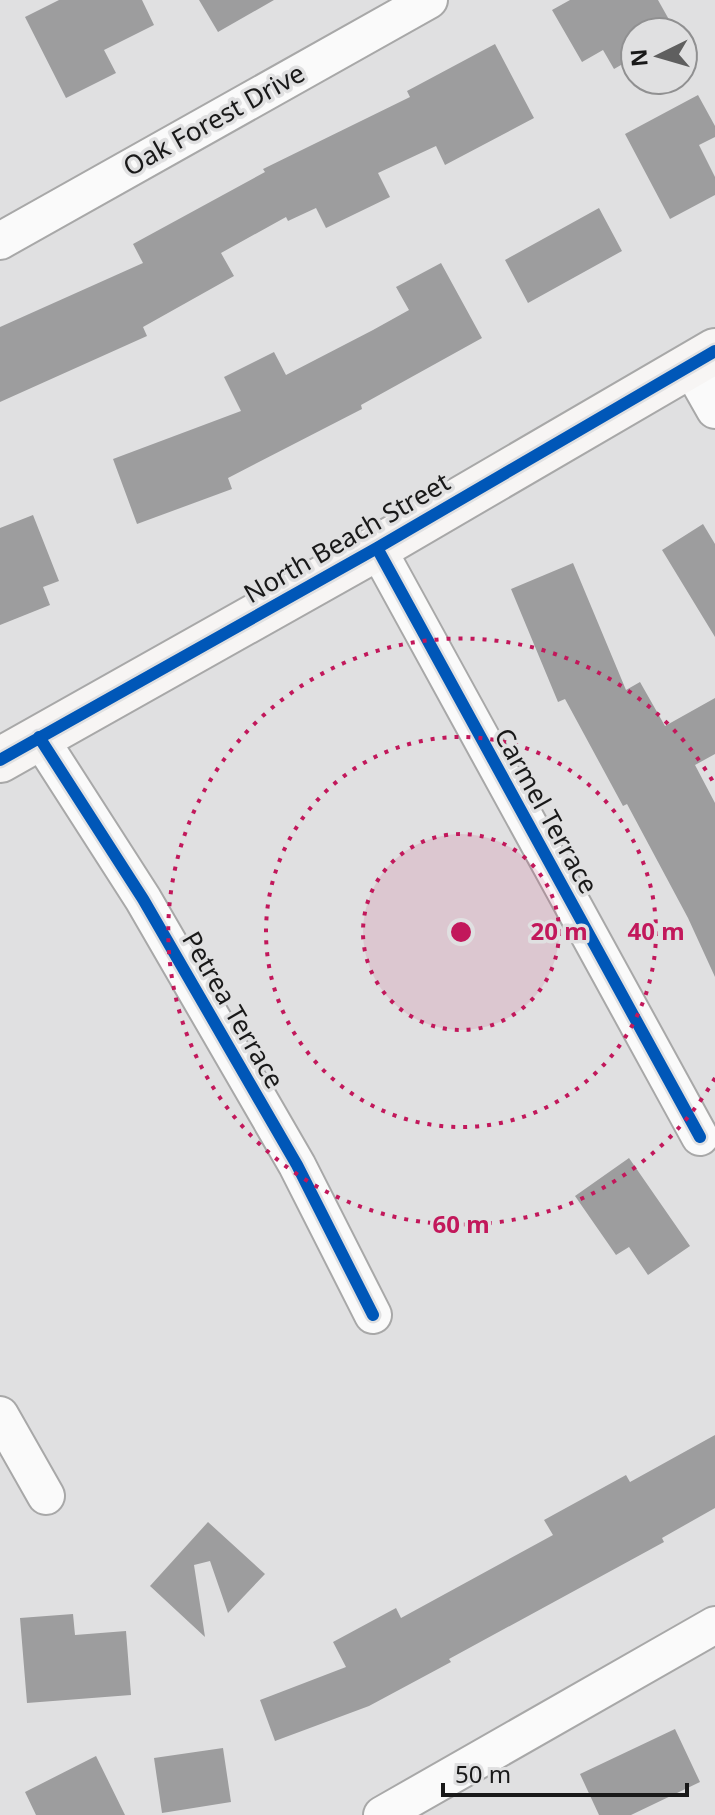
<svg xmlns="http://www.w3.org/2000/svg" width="715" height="1815" font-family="'Noto Sans',sans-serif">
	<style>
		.building { fill: #9d9d9e }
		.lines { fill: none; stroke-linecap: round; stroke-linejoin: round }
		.street-casing { stroke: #a8a8a8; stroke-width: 40 }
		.secondary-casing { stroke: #a8a8a8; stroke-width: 48 }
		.street { stroke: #fafafa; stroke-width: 36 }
		.secondary { stroke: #f7f5f4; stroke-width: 44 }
		.cycleway-casing { stroke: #e0e0e1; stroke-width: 17 }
		.cycleway { stroke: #0057b8; stroke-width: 12 }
		.ring { fill: none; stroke: #c2185b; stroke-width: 4; stroke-dasharray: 4 8 }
		.labels { text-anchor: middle; stroke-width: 7; stroke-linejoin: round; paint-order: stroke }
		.street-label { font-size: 26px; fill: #191919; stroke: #e0e0e1 }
		.centre { fill: #c2185b; stroke: #e0e0e1; stroke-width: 4 }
		.ring-label { font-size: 24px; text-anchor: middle; font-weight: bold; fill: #c2185b; stroke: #e0e0e1; stroke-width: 7; stroke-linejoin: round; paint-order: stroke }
	</style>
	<rect width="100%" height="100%" fill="#e0e0e1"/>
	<path class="building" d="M59 0H142L154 25 104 50 116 73 66 98 25 17Z
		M199 0H274L218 32Z
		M570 0H658L676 32H635V57L614 69 603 50 582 62 552 10Z
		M495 44 534 118 445 165 436 146 378 173 390 197 326 228 316 208 288 221 286 217 221 253 234 276 143 327 147 336 0 402V327L143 263 133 244 265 172 263 169 410 97 407 91Z
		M698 95 715 126V137L699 145 715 177V195L670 219 625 134Z
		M599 208 622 251 528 303 505 260Z
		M441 263 482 338 361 405 362 409 228 478 232 489 137 524 113 459 241 411 224 377 274 352 286 375 373 330 409 310 396 287Z
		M33 515 59 581 43 587 50 605 0 625V528Z
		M703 524 715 544V637L662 550Z
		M573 563 626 690 640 682 665 726 715 698V754L695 765 715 803V977L688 918 627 804 623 806 565 699 558 702 511 589Z
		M629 1158 690 1246 648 1275 629 1247 616 1255 575 1196Z
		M715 1435V1508L662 1538 664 1542 449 1659 451 1662 369 1706 275 1741 260 1700 346 1667 333 1642 396 1608 401 1618 553 1535 544 1520 626 1475 630 1482Z
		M208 1522 265 1574 228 1613 210 1561 194 1565 205 1637 150 1586Z
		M73 1614 75 1635 126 1631 131 1695 27 1703 20 1618Z
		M675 1729 700 1782 631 1815H599L580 1774Z
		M223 1748 231 1802 162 1813 154 1758Z
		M96 1756 125 1815H36L25 1792Z"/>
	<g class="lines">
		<g class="street-casing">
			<path id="street" d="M0 241 429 0
				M690 366 715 410
				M377 548 700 1137
				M39 737 143 899 297 1165 373 1315
				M0 1415 46 1496
				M382 1815 715 1625"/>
		</g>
		<g class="secondary-casing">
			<path id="secondary" d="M0 760 377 548 715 351"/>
		</g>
		<use href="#street" class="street"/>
		<use href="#secondary" class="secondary"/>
		<g class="cycleway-casing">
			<path id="cycleway" d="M377 548 700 1137
				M39 737 143 899 297 1165 373 1315
				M0 760 377 548 715 351"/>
		</g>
		<use href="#cycleway" class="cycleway"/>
	</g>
	<circle cx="461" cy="932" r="98" fill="#c2185b" fill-opacity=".12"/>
	<g class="ring">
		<circle cx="461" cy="932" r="98"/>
		<circle cx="461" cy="932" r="195"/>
		<path d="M715 1078A293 293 0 1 1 715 785"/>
	</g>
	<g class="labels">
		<g class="street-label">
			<text transform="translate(214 120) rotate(-29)" y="9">Oak Forest Drive</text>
			<text transform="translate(347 538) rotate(-30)" y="9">North Beach Street</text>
			<text transform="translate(546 811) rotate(61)" y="9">Carmel Terrace</text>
			<text transform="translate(233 1010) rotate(60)" y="9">Petrea Terrace</text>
		</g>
	</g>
	<circle cx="461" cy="932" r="12" class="centre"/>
	<g class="ring-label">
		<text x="559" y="940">20 m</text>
		<text x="656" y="940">40 m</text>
		<text x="461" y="1233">60 m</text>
	</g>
	<g transform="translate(659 56) rotate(265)"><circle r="38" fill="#e0e0e1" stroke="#909091" stroke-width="2"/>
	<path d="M0-6L14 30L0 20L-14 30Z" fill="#5f5f5f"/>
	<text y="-12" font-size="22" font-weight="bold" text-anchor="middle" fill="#191919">N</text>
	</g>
	<path d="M443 1783v12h244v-12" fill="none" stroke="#191919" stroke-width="4"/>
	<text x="455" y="1783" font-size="24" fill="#191919" stroke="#e0e0e1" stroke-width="6" paint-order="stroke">50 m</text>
</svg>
